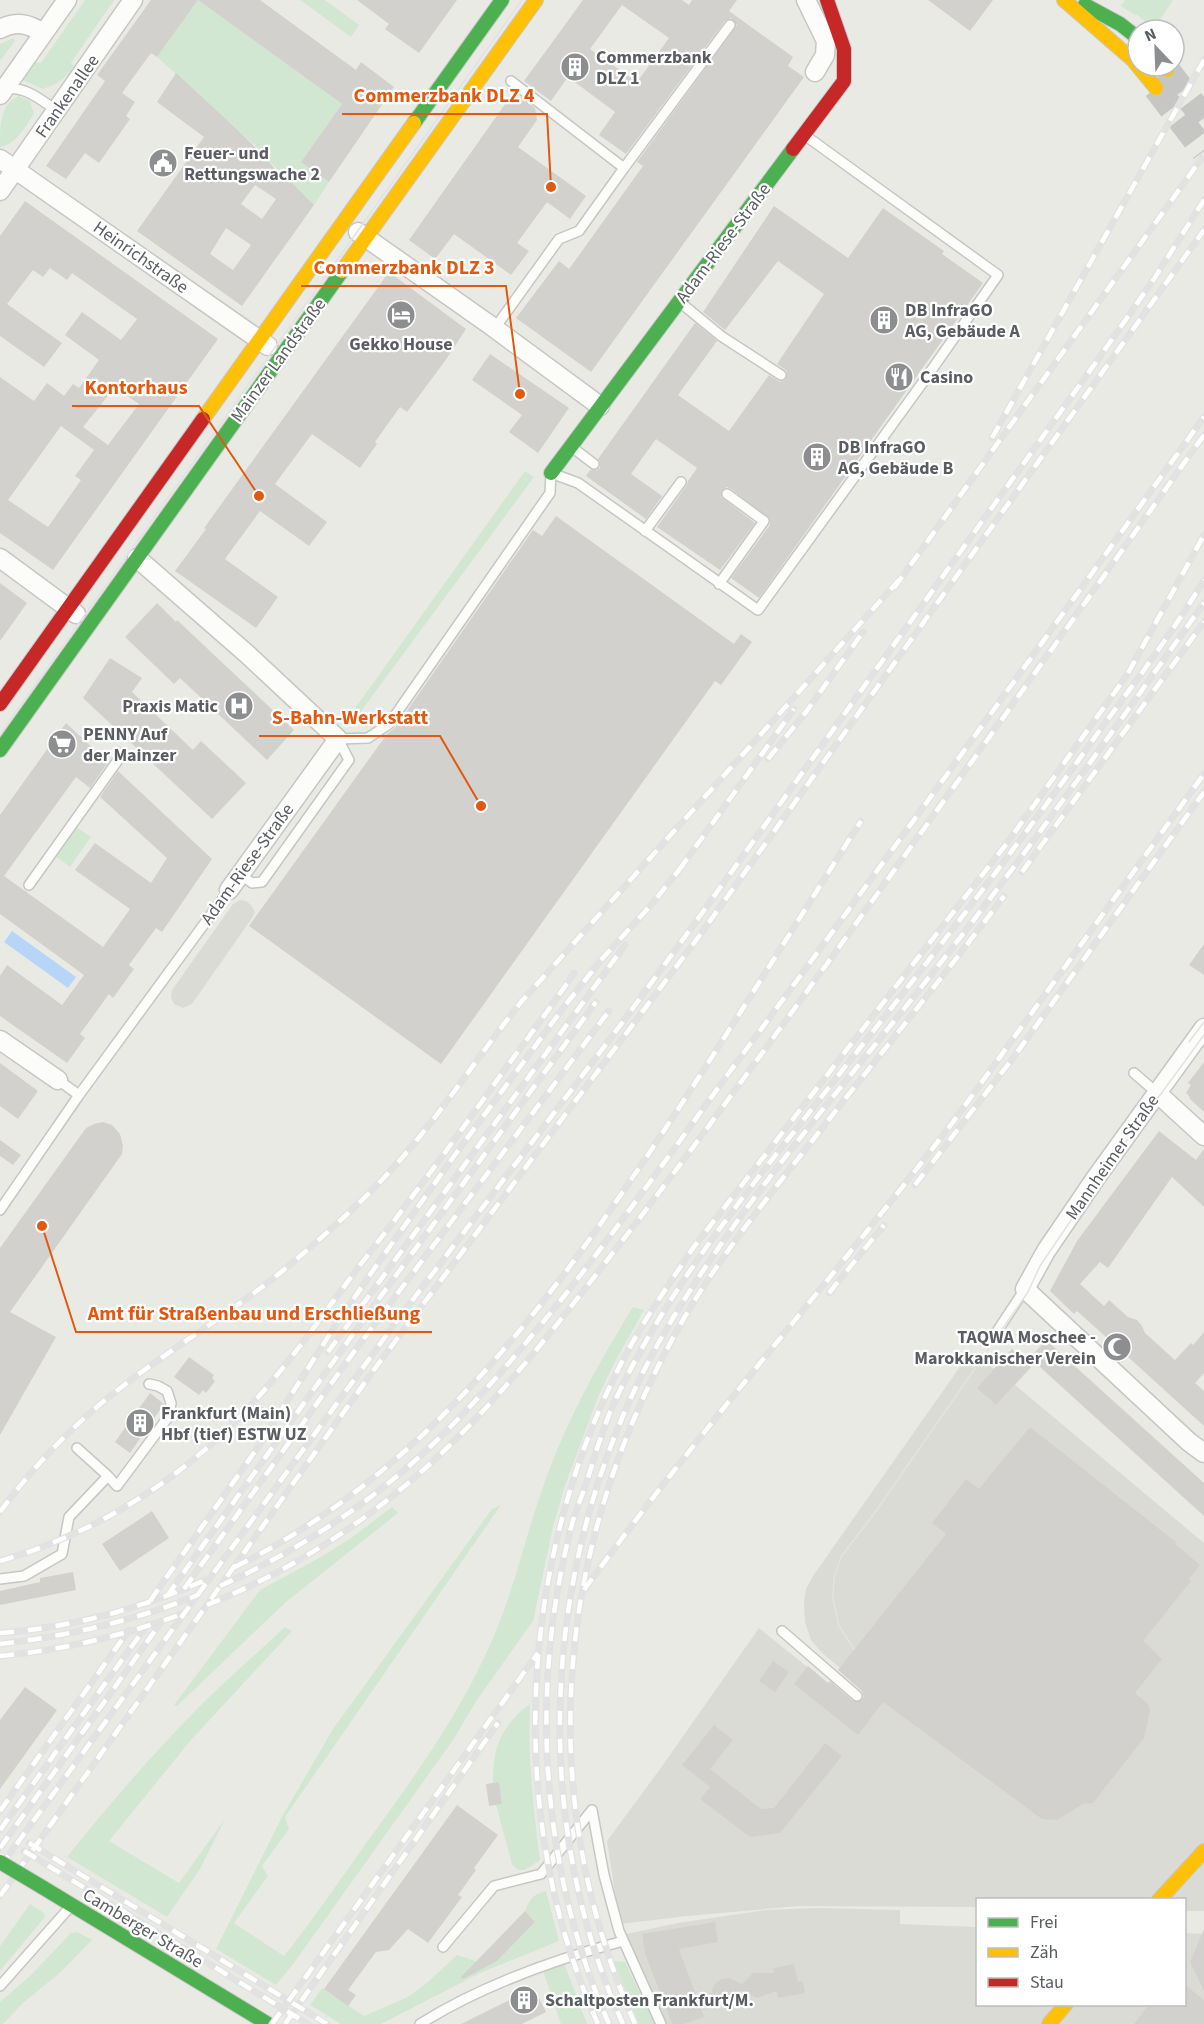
<svg xmlns="http://www.w3.org/2000/svg" width="1204" height="2024" font-family="'Source Sans 3',sans-serif">
	<style>
		.industrial { fill: #dbdbd6 }
		.green { fill: #d2e7d2 }
		.water { fill: #b7d5f6 }
		.building { fill: #d2d1ce; fill-rule: evenodd }
		.lines { fill: none; stroke-linecap: round; stroke-linejoin: round }
		.secondary-tunnel { stroke: #c6c7c4; stroke-width: 26; stroke-dasharray: 26 13; stroke-linecap: butt }
		.lane-casing { stroke: #c6c7c5; stroke-width: 12 }
		.street-casing { stroke: #c6c7c5; stroke-width: 21 }
		.fast-casing { stroke: #c7c7c6; stroke-width: 16 }
		.slow-casing { stroke: #c7c7c6; stroke-width: 16 }
		.jam-casing { stroke: #c7c7c6; stroke-width: 16 }
		.lane { stroke: #fcfcfb; stroke-width: 9 }
		.street { stroke: #fcfcfb; stroke-width: 18 }
		.fast { stroke: #4caf50; stroke-width: 14 }
		.slow { stroke: #ffc107; stroke-width: 14 }
		.jam { stroke: #c62828; stroke-width: 14 }
		.tram { stroke: #e2e2e2; stroke-width: 1.5 }
		.rail-casing { stroke: #e2e2e2; stroke-width: 7 }
		.rail { stroke: #fff; stroke-width: 4.5; stroke-dasharray: 14; stroke-linecap: butt }
		.fast-bridge-casing { stroke: #c7c7c6; stroke-width: 16; stroke-linecap: butt }
		.fast-bridge { stroke: #4caf50; stroke-width: 14 }
		.labels { text-anchor: middle; stroke-width: 4.5; stroke-linejoin: round; paint-order: stroke }
		.poi-label { font-size: 18px; font-weight: bold; fill: #5a5d62; stroke: #fff; text-anchor: start }
		.street-label { font-size: 18px; fill: #5a5d62; stroke: #fff }
		.leader { fill: none; stroke: #e15910; stroke-width: 2 }
		.callout-dot { fill: #e15910; stroke: #fff; stroke-width: 2 }
		.callout-label { font-size: 20px; text-anchor: middle; font-weight: bold; fill: #e15910; stroke: #fff; stroke-width: 4.5; stroke-linejoin: round; paint-order: stroke }
	</style>
	<rect width="100%" height="100%" fill="#eaeae5"/>
	<path class="industrial" d="M240 900 246 901 251 905 255 912 252 918 192 1004 183 1008 174 1004 171 998 172 990 233 904Z
		M1012 1349 1031 1367 1015 1385 1204 1543V1911H1185L1184 1900H978L977 1907 799 1906 687 1916 620 1924 607 1841 660 1769 759 1628 856 1706 868 1691 821 1652 811 1640 805 1622 804 1602 806 1589 813 1576 971 1351 994 1369Z
		M817 1908 900 1910V1924L977 1927 978 2004H1184L1185 1933 1204 1934V2024H661L623 1941 626 1934 678 1923 766 1910Z"/>
	<path class="green" d="M85 0H114L71 63 74 66C65 79 58 84 43 89L21 79 34 62 41 63Z
		M198 0 342 104 301 162 329 182 314 205 271 163 258 148 157 57Z
		M300 0H325L359 25 351 37Z
		M1125 0H1173L1154 29 1136 14 1135 15 1121 6Z
		M13 38 15 41 0 61V44Z
		M19 96 30 101 34 114C25 127 17 144 0 147 0 126 0 103 19 96Z
		M525 471 534 477 356 718 351 714Z
		M76 827 91 837 70 867 55 856Z
		M633 1307 644 1310 617 1358 598 1397 565 1486 553 1527 533 1621 477 1700 453 1740 294 1963 276 1985 216 1949 283 1815 333 1729 492 1509 501 1505 285 1817 289 1829 262 1866 268 1876 234 1923 284 1956C312 1921 338 1883 364 1846 410 1783 457 1719 489 1647 512 1598 523 1544 541 1493 564 1425 596 1367 633 1307Z
		M392 1507 398 1513 286 1602 177 1706 174 1705 260 1590 321 1557 351 1538Z
		M285 1627 292 1631 191 1740 109 1841 179 1883 225 1819 200 1869 167 1917 67 1857C108 1805 152 1755 198 1708 226 1680 256 1654 285 1627Z
		M530 1704C528 1757 533 1808 540 1860L525 1870H518L512 1864 496 1805 502 1804 499 1782 493 1783C492 1749 501 1725 530 1704Z
		M546 1891 559 1941 480 1973 381 2024H341L310 2005 322 1988 364 2016 408 1997 428 1982 457 1955 476 1961 483 1968 497 1961 535 1922 525 1911C530 1899 533 1894 546 1891Z
		M30 1904 44 1913 45 1917 0 1971V1946Z
		M77 1932 92 1940 61 1972 23 2003 3 2024H0V2002L30 1976 71 1933Z
		M613 1961 625 1962 655 2024H639Z
		M564 1963 587 2024H561L543 1971Z"/>
	<path class="water" d="M12 931 76 977 68 988 4 942Z"/>
	<path class="building" d="M151 0H260L356 70 361 62 394 87 329 182 301 162 342 104 198 0 157 57 151 53 122 93 135 102 126 116 130 119 99 163 85 153 66 179 46 166 105 81 97 75Z
		M357 0H457L419 53 385 29 389 24Z
		M583 0H682L689 5 692 0H737L729 11 793 57 788 66 804 77 591 372 516 318 559 261 569 269 643 166 637 162 737 25 731 18 725 21 626 154 599 135 615 112 568 77 551 101 524 81ZM622 5 669 38 637 82 590 49Z
		M928 0H993L970 31Z
		M176 73 241 133 266 158 283 179 285 176 314 205 242 306 137 231 204 137 157 102ZM255 185 276 199 262 219 241 204ZM226 228 251 245 233 270 210 254Z
		M521 97 535 108 537 120 518 147 586 196 570 219 547 202 517 243 529 251 511 275 454 234 435 259 409 240 508 100Z
		M25 201 218 339 53 570 0 533V377L34 401 47 383 64 396 73 384 79 388 99 360 65 335 82 312 121 340 137 319 72 273 67 280 50 268 43 277 33 270 7 304 62 343 44 367 0 336V236ZM115 387 139 404 108 445 83 427ZM61 426 94 450 75 476 81 480 48 527 8 500Z
		M774 206 848 258 883 208 944 251 942 254 983 283 759 598 731 578 770 525V519L731 489 727 487 722 490 721 497 755 523 720 570 657 527 686 486 688 481 697 468 656 439 631 474 662 496 646 519 586 476 590 470H596L600 468V462L598 459 695 323 717 341 678 395 729 431 769 375 780 382 786 379 787 371 777 364 824 294 778 261 725 330 703 312Z
		M389 272 466 329 445 361 407 412 400 407 375 442 377 444 360 468 312 434 275 484 327 522 309 546 260 511 225 559 278 597 256 628 175 571 206 529 204 528Z
		M490 354 569 408 538 453 509 432 522 415 472 380Z
		M556 516 734 644 741 634 752 642 721 685 715 681 441 1064 249 926 387 734 395 728 533 530 542 536Z
		M0 583 27 603 0 641Z
		M157 603 176 622 177 620 294 730 267 760 180 678 174 684 125 637Z
		M110 658 142 678 132 692 193 750 201 741 246 783 212 819 83 698Z
		M66 723 108 762 90 788 76 777 4 876 103 947 130 909 75 870 95 843 151 883 167 858 100 797 118 771 212 859 162 932 156 928 129 965 134 969 113 998 109 994 80 1034 85 1038 67 1063 0 1016V976L7 965 62 1005 84 975 0 914V815Z
		M1204 944V975L1189 965Z
		M1204 1062V1112L1189 1098 1190 1097 1186 1093 1191 1085 1188 1083Z
		M0 1063 38 1091 18 1119 0 1106Z
		M103 1122 112 1125 120 1134 123 1146 122 1154 10 1312 56 1337 0 1435V1248L86 1128 94 1124Z
		M1159 1131 1196 1160 1204 1149V1207L1172 1177 1108 1268 1100 1262 1080 1284 1104 1306 1109 1300 1128 1317 1137 1320 1142 1326 1145 1333 1175 1360 1191 1343 1193 1345 1204 1332V1373L1195 1383 1204 1391V1426L1127 1356 1115 1353 1108 1345 1106 1337 1077 1311 1074 1314 1050 1291 1077 1241Z
		M0 1140 21 1155 13 1165 0 1156Z
		M1046 1340 1204 1483V1516L1030 1358Z
		M1012 1349 1031 1367 996 1405 977 1388Z
		M189 1357 214 1375 212 1378 215 1381 206 1393 203 1390 199 1395 174 1377Z
		M150 1393 164 1404 130 1453 115 1442Z
		M1030 1427 1176 1542 1175 1544 1200 1565 1189 1579 1191 1581 1143 1641 1162 1659 1135 1693 1148 1704 1150 1711 1144 1738 1093 1803 1083 1804 1057 1820 1042 1819 883 1702 858 1735 794 1684 808 1666 828 1683 830 1681 853 1701H862L864 1697 862 1691 838 1670 946 1534 932 1523 947 1504 966 1479 979 1489Z
		M152 1511 169 1538 120 1571 102 1544Z
		M73 1572 76 1590 0 1605V1591L40 1582V1578Z
		M773 1661 789 1672 775 1692 759 1681Z
		M25 1687 57 1710 0 1789V1720Z
		M714 1725 733 1740 710 1769 761 1809 774 1808 825 1743 842 1756 780 1833 750 1837 700 1799 710 1787 682 1765Z
		M499 1782 502 1804 489 1806 486 1784Z
		M457 1805 498 1835 474 1868 476 1870 458 1895 462 1897 428 1943 408 1929 389 1950 376 1952 348 1990 356 1995 348 2006 324 1989Z
		M525 1911 535 1922 497 1961 463 1979 461 1977Z
		M715 1922 718 1942 679 1949 704 2017 684 2024H672L645 1953 642 1934Z
		M1204 1929V1991L1190 1962Z
		M794 1964 798 1982 803 1981 805 1993 778 1998 777 1991 757 1998 741 1990 736 2000 728 2004 709 1999 714 1985 721 1979 729 1978 742 1984 753 1973H774L773 1968Z
		M1185 1985 1204 2000V2024H1134L1149 2004H1185Z
		M534 1988 546 2012 522 2024H461Z"/>
	<g class="lines">
		<path class="secondary-tunnel" d="M1167 70 1204 118
			M1156 88 1204 151"/>
		<g class="lane-casing">
			<path id="lane" d="M5 89C26 86 41 100 57 111
				M624 168 730 25
				M681 303 721 336 781 375
				M495 328 559 239 579 231 624 168 511 81
				M573 448 594 464
				M645 531 681 482
				M719 584 764 521 727 494
				M240 874 252 883 262 882 349 760 338 739 368 738 389 724 550 493 551 473 578 483 758 610 926 378 998 275 806 136
				M29 885 123 753
				M1134 1073 1157 1093
				M58 1080 79 1095
				M0 1210 79 1095 229 890
				M989 1335 994 1336 1025 1289
				M108 1476 117 1486 169 1416 171 1403 167 1391 158 1386 149 1384
				M0 1579 24 1576 62 1554 69 1517 108 1476 77 1448
				M782 1631 857 1696
				M592 1810 604 1875 619 1931 661 2024
				M443 1947 494 1886 541 1874 592 1810
				M0 1986 70 1907
				M420 2024C482 1985 553 1960 623 1941"/>
		</g>
		<g class="street-casing">
			<path id="street" d="M806 0 826 41 825 55 815 72
				M0 29C16 21 28 23 43 33
				M0 95 67 0
				M0 159 268 346
				M0 191 133 0
				M358 232 490 325 600 406
				M0 558 76 614
				M137 558 247 654 338 739 229 890
				M1204 1028 1095 1179 1046 1251 1025 1289 1189 1442 1204 1453
				M0 1040 58 1080
				M1157 1093 1204 1136"/>
		</g>
		<g class="fast-casing">
			<path id="fast" d="M1085 5 1120 24 1138 38
				M414 123 502 0
				M551 473 793 149
				M0 750 342 271
				M42 1887 268 2024"/>
		</g>
		<g class="slow-casing">
			<path id="slow" d="M1064 0 1133 60 1156 88
				M1164 66 1167 70
				M342 271 536 0
				M203 419 414 123
				M1159 1900 1204 1851
				M1049 2024 1066 2004"/>
		</g>
		<g class="jam-casing">
			<path id="jam" d="M793 149 844 81V49L827 0
				M0 704 203 419"/>
		</g>
		<use href="#lane" class="lane"/>
		<use href="#street" class="street"/>
		<use href="#fast" class="fast"/>
		<use href="#slow" class="slow"/>
		<use href="#jam" class="jam"/>
		<path class="tram" d="M0 734 522 0
			M1189 1042 1204 1022
			M854 1649 839 1626 833 1599 834 1577 841 1557 876 1511 1028 1292 1040 1266 1101 1176 1204 1035"/>
		<g class="rail-casing">
			<path id="rail" d="M992 438 1204 60
				M894 588 1204 155
				M768 759 806 712 863 632
				M679 870 794 709
				M1022 872 1204 622
				M915 1185 1013 1058 1204 792
				M829 1293 884 1225
				M328 1352 625 945
				M0 1512C34 1465 77 1421 123 1386 183 1340 249 1302 306 1251 343 1219 381 1184 412 1146 451 1099 484 1048 522 1001L899 580
				M0 1561C104 1531 197 1470 266 1388 305 1343 337 1294 374 1247 418 1190 461 1131 503 1072 527 1039 552 1006 574 973
				M235 1567C428 1471 551 1302 667 1126 733 1026 796 923 861 821
				M220 1586C289 1555 352 1515 409 1466 465 1417 514 1358 561 1300 625 1219 684 1134 745 1051 900 841 1052 629 1204 417
				M184 1589 356 1349 609 1011
				M584 1590C700 1429 832 1280 953 1122L1204 774
				M167 1596 348 1341 596 1002
				M150 1601 258 1447 335 1326 376 1266 457 1152 567 1003 601 960 651 905 683 865
				M207 1605C289 1572 365 1523 430 1464 501 1399 560 1321 619 1245 694 1148 765 1049 837 950 960 779 1082 607 1204 435
				M0 1633C71 1628 146 1607 210 1578
				M0 1644C68 1636 134 1621 198 1595
				M0 1656C64 1650 127 1635 187 1612
				M0 1811 129 1630
				M0 1830 147 1625
				M29 1843 327 2024
				M0 1848 162 1621
				M24 1851 308 2024
				M0 1867 396 1322 622 1023 692 927 1099 358 1152 282 1204 200
				M0 1896 373 1371 700 935 1204 230
				M272 2024 538 1653
				M285 2024 498 1723
				M598 2024C503 1814 519 1558 625 1356 645 1318 670 1283 693 1248L1007 843 1127 675 1204 535
				M609 2024C542 1872 529 1697 569 1536 573 1517 581 1499 587 1481 595 1455 603 1428 614 1403 669 1284 754 1183 834 1081 925 966 1015 850 1100 730 1136 681 1173 632 1204 580
				M623 2024C521 1799 546 1528 673 1318 749 1192 848 1081 938 966 1031 848 1117 725 1204 603
				M635 2024C532 1791 556 1547 679 1327 716 1261 765 1201 812 1141 876 1059 942 979 1004 896"/>
		</g>
		<use href="#rail" class="rail"/>
		<g class="fast-bridge-casing">
			<path id="fast-bridge" d="M0 1862 42 1887"/>
		</g>
		<use href="#fast-bridge" class="fast-bridge"/>
	</g>
	<defs>
		<g id="building-disc" transform="scale(1.5)"><circle r="9.5" fill="#8c8e90" stroke="#fff"/><path d="M-4-6H4V6H1V3H-1V6H-4ZM-2.5-4.3h1.7v1.8h-1.7ZM.8-4.3h1.7v1.8H.8ZM-2.5-1h1.7V.8h-1.7ZM.8-1h1.7V.8H.8Z" fill="#fff"/></g>
		<g id="civic-disc" transform="scale(1.5)"><circle r="9.5" fill="#8c8e90" stroke="#fff"/><path d="M-.6-6.5H3V-4.5H.6V-3L4-1V1h2V6H-6V1h2V-1L-.6-3ZM-1.2 2.5V6h2.4V2.5Z" fill="#fff"/></g>
		<g id="hotel-disc" transform="scale(1.5)"><circle r="9.5" fill="#8c8e90" stroke="#fff"/><path d="M-6-4.5h1.5V1H6V5H4.5V3h-9V5H-6ZM-4 0a1.8 1.8 0 1 1 3.6 0ZM.5 0V-2.5h3Q6-2.5 6 0Z" fill="#fff"/></g>
		<g id="restaurant-disc" transform="scale(1.5)"><circle r="9.5" fill="#8c8e90" stroke="#fff"/><path d="M-5-6h1v4h1v-4h1v4h1v-4h1v5L-1.5 .5V6h-2V.5L-5-1ZM5-6V6H3V1.5H1.5Q1.5-4 5-6Z" fill="#fff"/></g>
		<g id="hospital-disc" transform="scale(1.5)"><circle r="9.5" fill="#8c8e90" stroke="#fff"/><path d="M-5-5h3v3.5h4V-5h3V5h-3V1.5h-4V5h-3Z" fill="#fff"/></g>
		<g id="supermarket-disc" transform="scale(1.5)"><circle r="9.5" fill="#8c8e90" stroke="#fff"/><path d="M-6-5.5h2.5l.6 2H6L4.5 2H-2.5L-4.4-4H-6ZM-1.5 3.2a1.3 1.3 0 1 0 .1 0ZM3 3.2a1.3 1.3 0 1 0 .1 0Z" fill="#fff"/></g>
		<g id="mosque-disc" transform="scale(1.5)"><circle r="9.5" fill="#8c8e90" stroke="#fff"/><path d="M3.5-4.9A6 6 0 1 0 3.5 4.9A5 5 0 1 1 3.5-4.9Z" fill="#fff"/></g>
	</defs>
	<g fill-rule="evenodd">
		<use href="#building-disc" x="575" y="67"/>
		<use href="#civic-disc" x="163" y="163"/>
		<use href="#hotel-disc" x="401" y="315"/>
		<use href="#building-disc" x="884" y="320"/>
		<use href="#restaurant-disc" x="899" y="377"/>
		<use href="#building-disc" x="817" y="457"/>
		<use href="#hospital-disc" x="239" y="706"/>
		<use href="#supermarket-disc" x="62" y="744"/>
		<use href="#mosque-disc" x="1117" y="1347"/>
		<use href="#building-disc" x="140" y="1423"/>
		<use href="#building-disc" x="524" y="2000"/>
	</g>
	<g class="labels">
		<g class="poi-label">
			<text x="596" y="63">Commerzbank<tspan x="596" dy="21">DLZ 1</tspan></text>
			<text x="184" y="159">Feuer- und<tspan x="184" dy="21">Rettungswache 2</tspan></text>
			<text x="905" y="316">DB InfraGO<tspan x="905" dy="21">AG, Gebäude A</tspan></text>
			<text x="401" y="350" text-anchor="middle">Gekko House</text>
			<text x="920" y="383">Casino</text>
			<text x="838" y="453">DB InfraGO<tspan x="838" dy="21">AG, Gebäude B</tspan></text>
			<text x="218" y="712" text-anchor="end">Praxis Matic</text>
			<text x="83" y="740">PENNY Auf<tspan x="83" dy="21">der Mainzer</tspan></text>
			<text x="1096" y="1343" text-anchor="end">TAQWA Moschee -<tspan x="1096" dy="21">Marokkanischer Verein</tspan></text>
			<text x="161" y="1419">Frankfurt (Main)<tspan x="161" dy="21">Hbf (tief) ESTW UZ</tspan></text>
			<text x="545" y="2006">Schaltposten Frankfurt/M.</text>
		</g>
		<g class="street-label">
			<text transform="translate(67 96) rotate(-55)" y="6">Frankenallee</text>
			<text transform="translate(723 243) rotate(-53)" y="6">Adam-Riese-Straße</text>
			<text transform="translate(141 257) rotate(35)" y="6">Heinrichstraße</text>
			<text transform="translate(278 360) rotate(-54)" y="6">Mainzer Landstraße</text>
			<text transform="translate(247 864) rotate(-54)" y="6">Adam-Riese-Straße</text>
			<text transform="translate(1112 1157) rotate(-55)" y="6">Mannheimer Straße</text>
			<text transform="translate(143 1928) rotate(31)" y="6">Camberger Straße</text>
		</g>
	</g>
	<path class="leader" d="M551 187L547 114H342M520 394L506 286H301M259 496L199 406H72M481 806L440 736H259M42 1226L76 1332H432"/>
	<g class="callout-dot">
		<circle cx="551" cy="187" r="6"/>
		<circle cx="520" cy="394" r="6"/>
		<circle cx="259" cy="496" r="6"/>
		<circle cx="481" cy="806" r="6"/>
		<circle cx="42" cy="1226" r="6"/>
	</g>
	<g class="callout-label">
		<text x="444" y="102">Commerzbank DLZ 4</text>
		<text x="404" y="274">Commerzbank DLZ 3</text>
		<text x="136" y="394">Kontorhaus</text>
		<text x="350" y="724">S-Bahn-Werkstatt</text>
		<text x="254" y="1320">Amt für Straßenbau und Erschließung</text>
	</g>
	<rect x="976" y="1898" width="210" height="108" fill="#ffffff" stroke="#bdbec0" stroke-width="1.5"/>
	<rect x="988" y="1918" width="30" height="9" fill="#4caf50" stroke="#bdbec0" stroke-width="1.5"/>
	<text x="1030" y="1928" font-size="18" fill="#5a5d62">Frei</text>
	<rect x="988" y="1948" width="30" height="9" fill="#ffc107" stroke="#bdbec0" stroke-width="1.5"/>
	<text x="1030" y="1958" font-size="18" fill="#5a5d62">Zäh</text>
	<rect x="988" y="1978" width="30" height="9" fill="#c62828" stroke="#bdbec0" stroke-width="1.5"/>
	<text x="1030" y="1988" font-size="18" fill="#5a5d62">Stau</text>
	<g transform="translate(1156 48) rotate(337)"><circle r="28" fill="#ffffff" stroke="#bdbec0" stroke-width="1.5"/>
	<path d="M0-4.5L10 22L0 15L-10 22Z" fill="#8c8e90"/>
	<text y="-9" font-size="16" font-weight="bold" text-anchor="middle" fill="#5a5d62">N</text>
	</g>
</svg>
